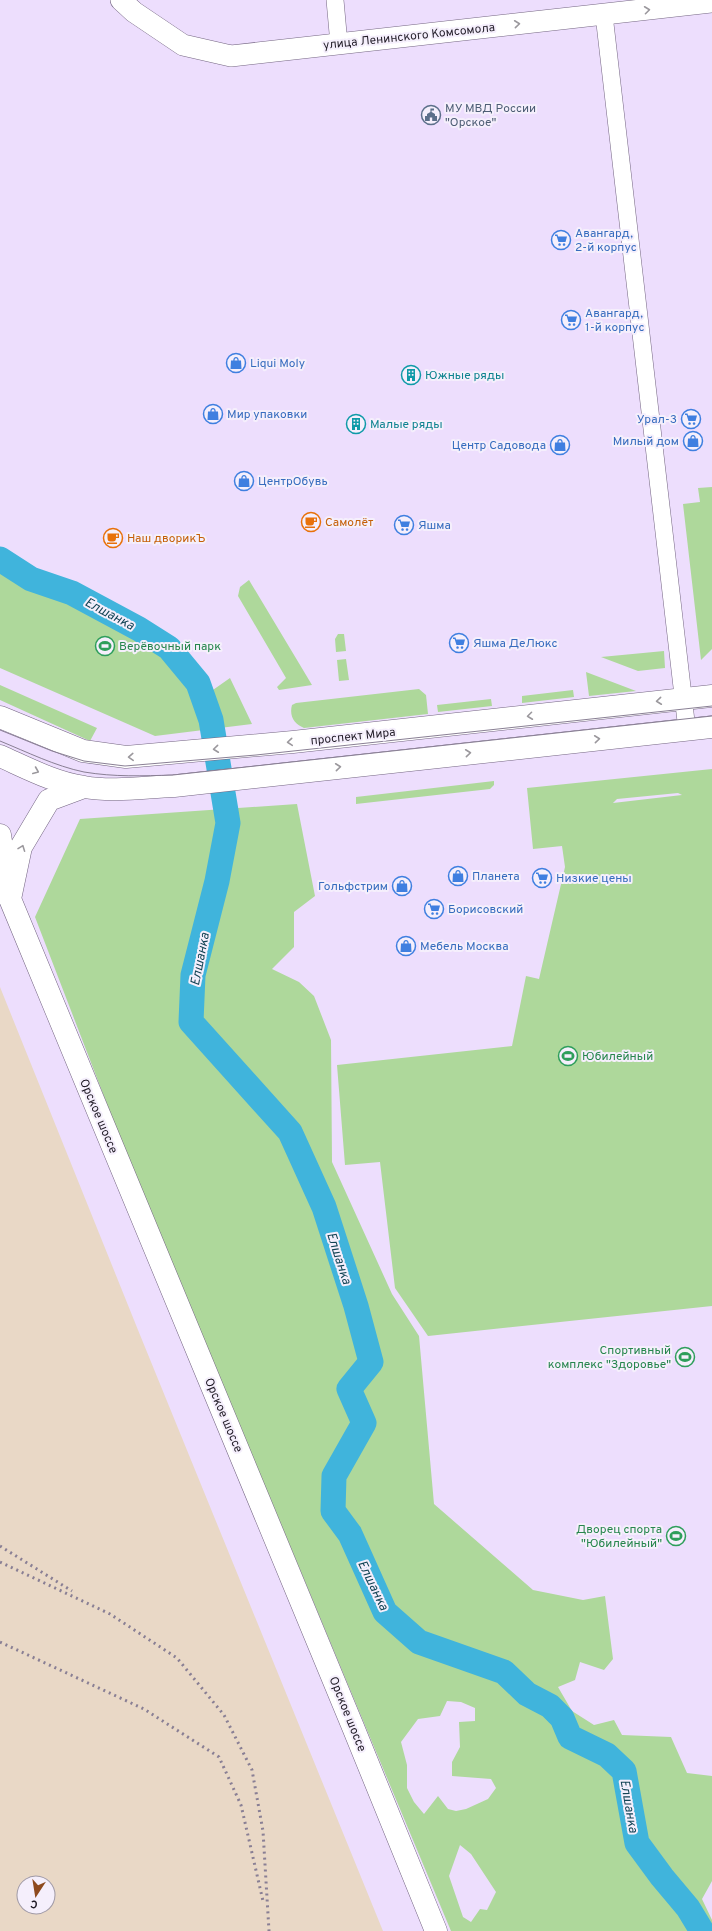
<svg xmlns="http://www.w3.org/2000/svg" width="712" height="1931" font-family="Overpass,sans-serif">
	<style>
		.industrial { fill: #e9d8c6; fill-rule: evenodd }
		.green { fill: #aed89b; fill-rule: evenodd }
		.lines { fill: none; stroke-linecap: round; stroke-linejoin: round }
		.river { stroke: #40b4dc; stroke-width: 25 }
		.minor-casing { stroke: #746682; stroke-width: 18 }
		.tertiary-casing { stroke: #746682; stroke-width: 22 }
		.primary-casing { stroke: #746682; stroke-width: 23 }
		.minor { stroke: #fff; stroke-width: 17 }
		.tertiary { stroke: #fff; stroke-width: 21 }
		.primary { stroke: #fff; stroke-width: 22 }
		.tram { stroke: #897f94; stroke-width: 1 }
		.rail { stroke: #897f94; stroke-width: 3; stroke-dasharray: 2 4; stroke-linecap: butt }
		.oneway { stroke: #9b989d }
		.labels { text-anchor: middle; stroke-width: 4; stroke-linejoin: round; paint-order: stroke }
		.street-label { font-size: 12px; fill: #201b26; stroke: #f5effc }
		.service-label { font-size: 12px; fill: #4e5e75; stroke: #f5effc; text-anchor: start }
		.shop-label { font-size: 12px; fill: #366cbe; stroke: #f5effc; text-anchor: start }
		.culture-label { font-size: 12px; fill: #0d838f; stroke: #f5effc; text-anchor: start }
		.food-label { font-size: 12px; fill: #c56008; stroke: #f5effc; text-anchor: start }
		.leisure-label { font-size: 12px; fill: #27864d; stroke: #f5effc; text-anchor: start }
		.water-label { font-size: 13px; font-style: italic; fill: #134455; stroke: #f5effc }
	</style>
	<rect width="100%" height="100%" fill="#eddefd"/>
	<path class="industrial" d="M0 987 138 1330 383 1931H0ZM24 1883H48V1907H24Z"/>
	<path class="green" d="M712 487V649L701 660 683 504 700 502 698 488Z
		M0 569 65 598 145 639 210 692 230 678 252 724 155 736 0 668Z
		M249 580 312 685 279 690 277 687 286 678 238 596 240 587Z
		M338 634H344L346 651 336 652 335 639Z
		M664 651 665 668 638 671 601 657Z
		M346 659 349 680 339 681 337 660Z
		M586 672 636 691 589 696Z
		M0 685 97 728 90 741 0 700Z
		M419 689 426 695 428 714 304 728C294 724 289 716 292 705L296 703Z
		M573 690 574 697 522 703V696Z
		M491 699 492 706 438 712 437 705Z
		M712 769V1306L428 1336 395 1288 380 1162 345 1165 337 1065 512 1046 526 976 539 979 565 867 562 846 533 849 527 788ZM678 793 682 795 613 803 617 799Z
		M494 781V785L490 789 356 804V797Z
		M297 804 315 896 294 912V947L272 969 299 982 314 996 331 1040 332 1162 392 1294 419 1336 434 1504 533 1590 583 1600 605 1596 613 1659 604 1670 580 1662 575 1680 558 1687 572 1711 594 1725 614 1720 622 1735 671 1737 687 1773 712 1776V1881L702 1899 712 1920V1931H451L125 1151 35 917 80 819ZM447 1701 461 1702 475 1708V1721L459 1722 460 1747 452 1762V1776L491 1779 496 1788 488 1799 466 1809 456 1811 448 1809 438 1796 424 1814 414 1802 407 1788V1765L401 1742 418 1719 440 1716ZM460 1845 471 1854 496 1892 487 1910 480 1909 471 1922 463 1917 449 1876Z"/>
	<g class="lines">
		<path class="river" d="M0 559 31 579 72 593 139 629 169 648 198 683 211 720 228 823 217 881 193 975 191 1022 290 1132 324 1207 356 1306 371 1362 349 1389 364 1423 334 1476 333 1511 350 1534 385 1612 419 1642 504 1672 527 1694 550 1706 562 1718 570 1737 607 1755 624 1771 637 1843 662 1877 688 1908 702 1931"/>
		<g class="minor-casing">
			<path id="minor" d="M335 0 339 44
				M604 15 687 730"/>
		</g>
		<g class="tertiary-casing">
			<path id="tertiary" d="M121 0 134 12 183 45 231 56 712 2"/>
		</g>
		<g class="primary-casing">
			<path id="primary" d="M0 717 83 751 126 757 293 742 712 696
				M0 756C27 768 55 783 84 787 113 792 145 787 174 786L712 727
				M0 835 8 886
				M0 882 10 899 353 1727 436 1931
				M10 899 21 847 49 800 84 787"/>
		</g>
		<use href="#minor" class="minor"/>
		<use href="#tertiary" class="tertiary"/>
		<use href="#primary" class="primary"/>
		<path class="tram" d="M0 730 52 751 84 761 125 766 256 755 712 706
			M0 741C27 752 55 766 84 772 114 777 142 776 173 775L712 716"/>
		<path class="rail" d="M0 1546 72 1591
			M0 1562 110 1614 177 1658 224 1715 252 1770 263 1831 269 1931
			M0 1642 144 1709 219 1757 241 1805 263 1901"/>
	</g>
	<defs><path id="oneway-chevron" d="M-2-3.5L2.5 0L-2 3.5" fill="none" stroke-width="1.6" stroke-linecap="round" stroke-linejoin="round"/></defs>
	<g class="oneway">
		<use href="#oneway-chevron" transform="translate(647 10) rotate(-7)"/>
		<use href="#oneway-chevron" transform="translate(517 24) rotate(-6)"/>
		<use href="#oneway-chevron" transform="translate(659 701) rotate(174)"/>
		<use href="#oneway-chevron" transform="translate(530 716) rotate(173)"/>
		<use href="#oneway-chevron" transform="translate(597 739) rotate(-6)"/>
		<use href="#oneway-chevron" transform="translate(290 742) rotate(175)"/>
		<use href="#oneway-chevron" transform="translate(216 749) rotate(174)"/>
		<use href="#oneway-chevron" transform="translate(468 753) rotate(-6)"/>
		<use href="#oneway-chevron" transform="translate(131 757) rotate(177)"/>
		<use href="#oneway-chevron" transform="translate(338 767) rotate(-6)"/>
		<use href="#oneway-chevron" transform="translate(36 771) rotate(23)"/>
		<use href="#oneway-chevron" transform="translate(22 848) rotate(-69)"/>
	</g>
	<defs>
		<g id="civic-ring" transform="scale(1)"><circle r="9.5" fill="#f5effc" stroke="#5c6f8a" stroke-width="1.5"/><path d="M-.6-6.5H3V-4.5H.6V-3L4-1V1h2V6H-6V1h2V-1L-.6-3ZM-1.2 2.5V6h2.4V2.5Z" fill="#5c6f8a"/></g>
		<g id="supermarket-ring" transform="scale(1)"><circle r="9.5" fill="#f5effc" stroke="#3f7fe0" stroke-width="1.5"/><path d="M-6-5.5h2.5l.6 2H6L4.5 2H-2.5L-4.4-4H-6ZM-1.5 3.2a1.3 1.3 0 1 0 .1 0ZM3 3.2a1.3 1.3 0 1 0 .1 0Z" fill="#3f7fe0"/></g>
		<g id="shop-ring" transform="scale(1)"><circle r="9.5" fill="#f5effc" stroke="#3f7fe0" stroke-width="1.5"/><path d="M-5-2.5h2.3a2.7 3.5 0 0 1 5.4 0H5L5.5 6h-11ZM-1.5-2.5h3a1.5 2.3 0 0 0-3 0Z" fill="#3f7fe0"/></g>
		<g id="building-ring" transform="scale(1)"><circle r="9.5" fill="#f5effc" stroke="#0f9aa8" stroke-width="1.5"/><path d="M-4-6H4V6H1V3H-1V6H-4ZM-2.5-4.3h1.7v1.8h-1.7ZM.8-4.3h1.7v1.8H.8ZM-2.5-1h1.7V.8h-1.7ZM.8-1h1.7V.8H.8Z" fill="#0f9aa8"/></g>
		<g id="cafe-ring" transform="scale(1)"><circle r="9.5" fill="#f5effc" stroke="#e8710a" stroke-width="1.5"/><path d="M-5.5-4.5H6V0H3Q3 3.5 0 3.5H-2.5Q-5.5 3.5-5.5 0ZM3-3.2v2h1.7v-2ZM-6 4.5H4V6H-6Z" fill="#e8710a"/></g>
		<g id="stadium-ring" transform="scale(1)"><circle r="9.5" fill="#f5effc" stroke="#2e9e5b" stroke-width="1.5"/><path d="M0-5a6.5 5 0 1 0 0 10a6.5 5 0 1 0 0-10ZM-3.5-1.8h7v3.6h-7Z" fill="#2e9e5b"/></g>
	</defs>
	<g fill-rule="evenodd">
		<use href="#civic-ring" x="431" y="115"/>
		<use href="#supermarket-ring" x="561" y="240"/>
		<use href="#supermarket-ring" x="571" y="320"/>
		<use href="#shop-ring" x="236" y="363"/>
		<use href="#building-ring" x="411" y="375"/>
		<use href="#shop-ring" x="213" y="414"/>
		<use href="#supermarket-ring" x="691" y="419"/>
		<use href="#building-ring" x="356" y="424"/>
		<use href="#shop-ring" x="693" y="441"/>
		<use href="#shop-ring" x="560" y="445"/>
		<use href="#shop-ring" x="244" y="481"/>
		<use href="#cafe-ring" x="311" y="522"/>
		<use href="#supermarket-ring" x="404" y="525"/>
		<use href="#cafe-ring" x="113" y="538"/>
		<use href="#supermarket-ring" x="459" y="643"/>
		<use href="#stadium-ring" x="105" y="646"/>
		<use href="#shop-ring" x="458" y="876"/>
		<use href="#supermarket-ring" x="542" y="878"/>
		<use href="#shop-ring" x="402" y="886"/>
		<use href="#supermarket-ring" x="434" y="909"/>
		<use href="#shop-ring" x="406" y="946"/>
		<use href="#stadium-ring" x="568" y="1056"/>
		<use href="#stadium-ring" x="685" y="1357"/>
		<use href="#stadium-ring" x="676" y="1536"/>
	</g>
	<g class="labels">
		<g class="street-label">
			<text transform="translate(409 36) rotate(-6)" y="4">улица Ленинского Комсомола</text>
			<text transform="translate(353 736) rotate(-6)" y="4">проспект Мира</text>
			<text transform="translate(99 1116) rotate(67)" y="4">Орское шоссе</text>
			<text transform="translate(224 1415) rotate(67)" y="4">Орское шоссе</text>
			<text transform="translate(348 1714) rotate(68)" y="4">Орское шоссе</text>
		</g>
		<g class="service-label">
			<text x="445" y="112">МУ МВД России<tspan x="445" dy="14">"Орское"</tspan></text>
		</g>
		<g class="shop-label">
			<text x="575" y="237">Авангард,<tspan x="575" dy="14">2-й корпус</tspan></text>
			<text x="585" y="317">Авангард,<tspan x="585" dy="14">1-й корпус</tspan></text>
			<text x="250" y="367">Liqui Moly</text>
			<text x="227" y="418">Мир упаковки</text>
			<text x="677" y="423" text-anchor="end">Урал-3</text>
			<text x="679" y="445" text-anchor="end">Милый дом</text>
			<text x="546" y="449" text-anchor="end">Центр Садовода</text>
			<text x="258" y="485">ЦентрОбувь</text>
			<text x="418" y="529">Яшма</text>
			<text x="473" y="647">Яшма ДеЛюкс</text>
			<text x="472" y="880">Планета</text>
			<text x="556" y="882">Низкие цены</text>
			<text x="388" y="890" text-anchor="end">Гольфстрим</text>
			<text x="448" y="913">Борисовский</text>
			<text x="420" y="950">Мебель Москва</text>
		</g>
		<g class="culture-label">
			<text x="425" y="379">Южные ряды</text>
			<text x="370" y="428">Малые ряды</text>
		</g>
		<g class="food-label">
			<text x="325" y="526">Самолёт</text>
			<text x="127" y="542">Наш дворикЪ</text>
		</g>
		<g class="leisure-label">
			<text x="119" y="650">Верёвочный парк</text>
			<text x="582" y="1060">Юбилейный</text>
			<text x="671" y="1354" text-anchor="end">Спортивный<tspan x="671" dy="14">комплекс "Здоровье"</tspan></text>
			<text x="662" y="1533" text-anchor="end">Дворец спорта<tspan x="662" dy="14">"Юбилейный"</tspan></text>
		</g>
		<g class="water-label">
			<text transform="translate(110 613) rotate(28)" y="5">Елшанка</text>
			<text transform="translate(199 959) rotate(-79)" y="5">Елшанка</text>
			<text transform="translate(340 1258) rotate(72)" y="5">Елшанка</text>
			<text transform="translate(374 1585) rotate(64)" y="5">Елшанка</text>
			<text transform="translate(630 1806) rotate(80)" y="5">Елшанка</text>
		</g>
	</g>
	<g transform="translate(36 1895) rotate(192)"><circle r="19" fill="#f5effc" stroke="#a09aa6"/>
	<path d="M0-3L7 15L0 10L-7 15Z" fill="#8e4a1e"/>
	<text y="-6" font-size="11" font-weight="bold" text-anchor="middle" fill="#201b26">С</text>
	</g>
</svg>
